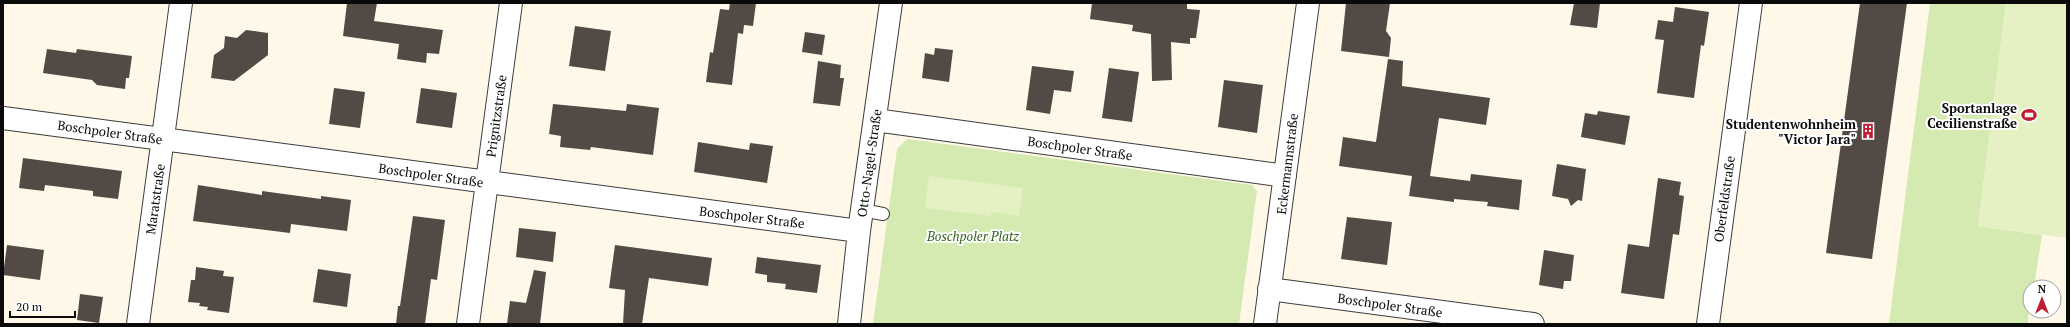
<svg xmlns="http://www.w3.org/2000/svg" width="2070" height="327" font-family="'PT Serif',serif">
	<style>
		.green { fill: #d4eab0 }
		.pitch { fill: #e5f1c2 }
		.building { fill: #534a46 }
		.lines { fill: none; stroke-linecap: round; stroke-linejoin: round }
		.service-casing { stroke: #3d3d3d; stroke-width: 14 }
		.minor-casing { stroke: #3d3d3d; stroke-width: 24 }
		.tertiary-casing { stroke: #3d3d3d; stroke-width: 24 }
		.service { stroke: #fff; stroke-width: 12 }
		.minor { stroke: #fff; stroke-width: 22 }
		.tertiary { stroke: #fff; stroke-width: 22 }
		.labels { text-anchor: middle; stroke-width: 4; stroke-linejoin: round; paint-order: stroke }
		.poi-label { font-size: 13px; font-weight: bold; fill: #0a0a0a; stroke: #fff; text-anchor: end }
		.street-label { font-size: 13px; fill: #0a0a0a; stroke: #fff }
		.park-label { font-size: 13px; font-style: italic; fill: #2f6419; stroke: #fff }
	</style>
	<rect width="100%" height="100%" fill="#fff8e8"/>
	<path class="green" d="M1930 3H2006L1978 226 2042 235 2034 287H2030L2028 324H1889Z
		M907 139 1252 185 1257 191 1239 324H873L897 149Z"/>
	<path class="pitch" d="M2006 3H2067V238L1978 226Z
		M929 176 1023 188 1019 216 991 212V216L925 208Z"/>
	<path class="building" d="M347 3H377L374 21 443 30 439 54 427 53 426 63 397 59 399 44 343 36Z
		M730 3H756L753 26 744 25 743 34 738 33 732 85 706 82 710 52 713 53 720 9 729 10Z
		M1092 3H1187V9L1200 10 1196 38H1190V44L1171 42 1172 80 1152 81 1151 34 1132 31 1133 25 1090 19Z
		M1346 3H1390L1386 31 1391 38 1389 57 1341 51Z
		M1574 3H1600L1597 28 1570 25Z
		M1860 3H1907L1872 259 1826 253Z
		M1675 7 1709 12 1704 46 1701 45 1694 98 1657 93 1664 40 1655 39 1658 20 1673 22Z
		M575 26 611 31 605 71 569 66Z
		M246 30 268 33V55L234 81 211 78 214 55 224 48 225 36 237 38Z
		M805 32 825 35 822 55 802 52Z
		M935 48 953 50 949 82 922 78 925 53 934 55Z
		M47 49 76 53 77 49 132 56 129 78H126L125 89 97 85 92 80 43 73Z
		M1388 59 1403 61 1402 86 1490 98 1486 125 1439 118 1430 176 1470 181 1471 174 1522 180 1519 210 1487 206 1488 202 1454 199V202L1409 196 1412 176 1339 166 1343 137 1376 142Z
		M818 61 841 65 840 78H844L840 106 813 103Z
		M1032 66 1074 71 1071 92 1054 90 1050 114 1026 110Z
		M1109 68 1139 72 1132 122 1102 118Z
		M1224 80 1263 85 1257 133 1218 127Z
		M334 88 365 92 360 128 329 124Z
		M421 88 457 93 452 128 416 123Z
		M553 104 626 111 627 104 659 108 653 155 591 147 590 150 560 147 561 136 549 134Z
		M1598 111 1630 116 1625 145 1581 137 1585 113 1597 115Z
		M698 142 749 150 750 143 773 146 767 183 694 172Z
		M23 158 122 171 118 199 93 196V191L45 185 44 191 19 188Z
		M1557 164 1586 169 1582 201 1578 200 1571 206 1568 199 1552 196Z
		M1658 178 1681 182 1679 195 1684 196 1679 235 1673 234 1664 299 1621 293 1628 244 1649 247Z
		M198 185 262 195V191L321 199V196L351 200 347 231 291 224 290 233 193 221Z
		M413 216 445 220 437 280 431 279 425 324H396L398 306H400Z
		M1347 217 1392 222 1387 265 1341 259Z
		M519 228 556 232 553 262 516 257Z
		M7 245 44 250 40 280 3 275Z
		M615 245 712 258 708 286 649 278 642 324H623L625 290 609 288Z
		M1544 250 1574 255 1571 281H1564L1563 289 1539 285Z
		M757 257 821 265 817 293 785 289 786 284 767 282V275L755 273Z
		M196 267 224 271 223 276 234 277 229 313 207 310 208 307 199 306 200 303 188 302 191 280H195Z
		M318 269 351 274 347 307 313 302Z
		M534 270 546 272 540 324H507L510 301 526 303Z
		M80 294 103 297 99 323 77 320Z"/>
	<g class="lines">
		<g class="service-casing">
			<path id="service" d="M862 210 883 214"/>
		</g>
		<g class="minor-casing">
			<path id="minor" d="M3 118 859 231
				M875 120 1285 176
				M1269 289 1533 324
				M138 324 181 3
				M468 324 511 3
				M849 324 859 231 891 3
				M1265 324 1308 3"/>
		</g>
		<g class="tertiary-casing">
			<path id="tertiary" d="M1708 324 1751 3"/>
		</g>
		<use href="#service" class="service"/>
		<use href="#minor" class="minor"/>
		<use href="#tertiary" class="tertiary"/>
	</g>
	<defs>
		<g id="stadium-bare" transform="scale(1.2)"><path d="M0-5a6.5 5 0 1 0 0 10a6.5 5 0 1 0 0-10ZM-3.5-1.8h7v3.6h-7Z" fill="#c01d34" stroke="#fff" stroke-width="2.5" paint-order="stroke"/></g>
		<g id="building-bare" transform="scale(1.2)"><path d="M-4-6H4V6H1V3H-1V6H-4ZM-2.5-4.3h1.7v1.8h-1.7ZM.8-4.3h1.7v1.8H.8ZM-2.5-1h1.7V.8h-1.7ZM.8-1h1.7V.8H.8Z" fill="#c01d34" stroke="#fff" stroke-width="2.5" paint-order="stroke"/></g>
	</defs>
	<g fill-rule="evenodd">
		<use href="#stadium-bare" x="2029" y="115"/>
		<use href="#building-bare" x="1868" y="131"/>
	</g>
	<g class="labels">
		<g class="poi-label">
			<text x="2017" y="113">Sportanlage<tspan x="2017" dy="15">Cecilienstraße</tspan></text>
			<text x="1856" y="129">Studentenwohnheim<tspan x="1856" dy="15">"Victor Jara"</tspan></text>
		</g>
		<g class="street-label">
			<text transform="translate(496 116) rotate(-82)" y="5">Prignitzstraße</text>
			<text transform="translate(110 132) rotate(8)" y="5">Boschpoler Straße</text>
			<text transform="translate(1080 148) rotate(8)" y="5">Boschpoler Straße</text>
			<text transform="translate(869 163) rotate(-82)" y="5">Otto-Nagel-Straße</text>
			<text transform="translate(1287 164) rotate(-83)" y="5">Eckermannstraße</text>
			<text transform="translate(431 175) rotate(8)" y="5">Boschpoler Straße</text>
			<text transform="translate(155 199) rotate(-82)" y="5">Maratstraße</text>
			<text transform="translate(1724 199) rotate(-82)" y="5">Oberfeldstraße</text>
			<text transform="translate(752 217) rotate(7)" y="5">Boschpoler Straße</text>
			<text transform="translate(1390 305) rotate(8)" y="5">Boschpoler Straße</text>
		</g>
		<g class="park-label">
			<text x="973" y="241">Boschpoler Platz</text>
		</g>
	</g>
	<rect width="2070" height="327" fill="none" stroke="#0a0a0a" stroke-width="8"/>
	<g transform="translate(2042 299)"><circle r="19" fill="#ffffff" stroke="#9d9d9d"/>
	<path d="M0-3L7 15L0 10L-7 15Z" fill="#c01d34"/>
	<text y="-6" font-size="11" font-weight="bold" text-anchor="middle" fill="#0a0a0a">N</text>
	</g>
	<path d="M10 311v6h65v-6" fill="none" stroke="#0a0a0a" stroke-width="2"/>
	<text x="16" y="311" font-size="12" fill="#0a0a0a" stroke="#ffffff" stroke-width="3" paint-order="stroke">20 m</text>
</svg>
